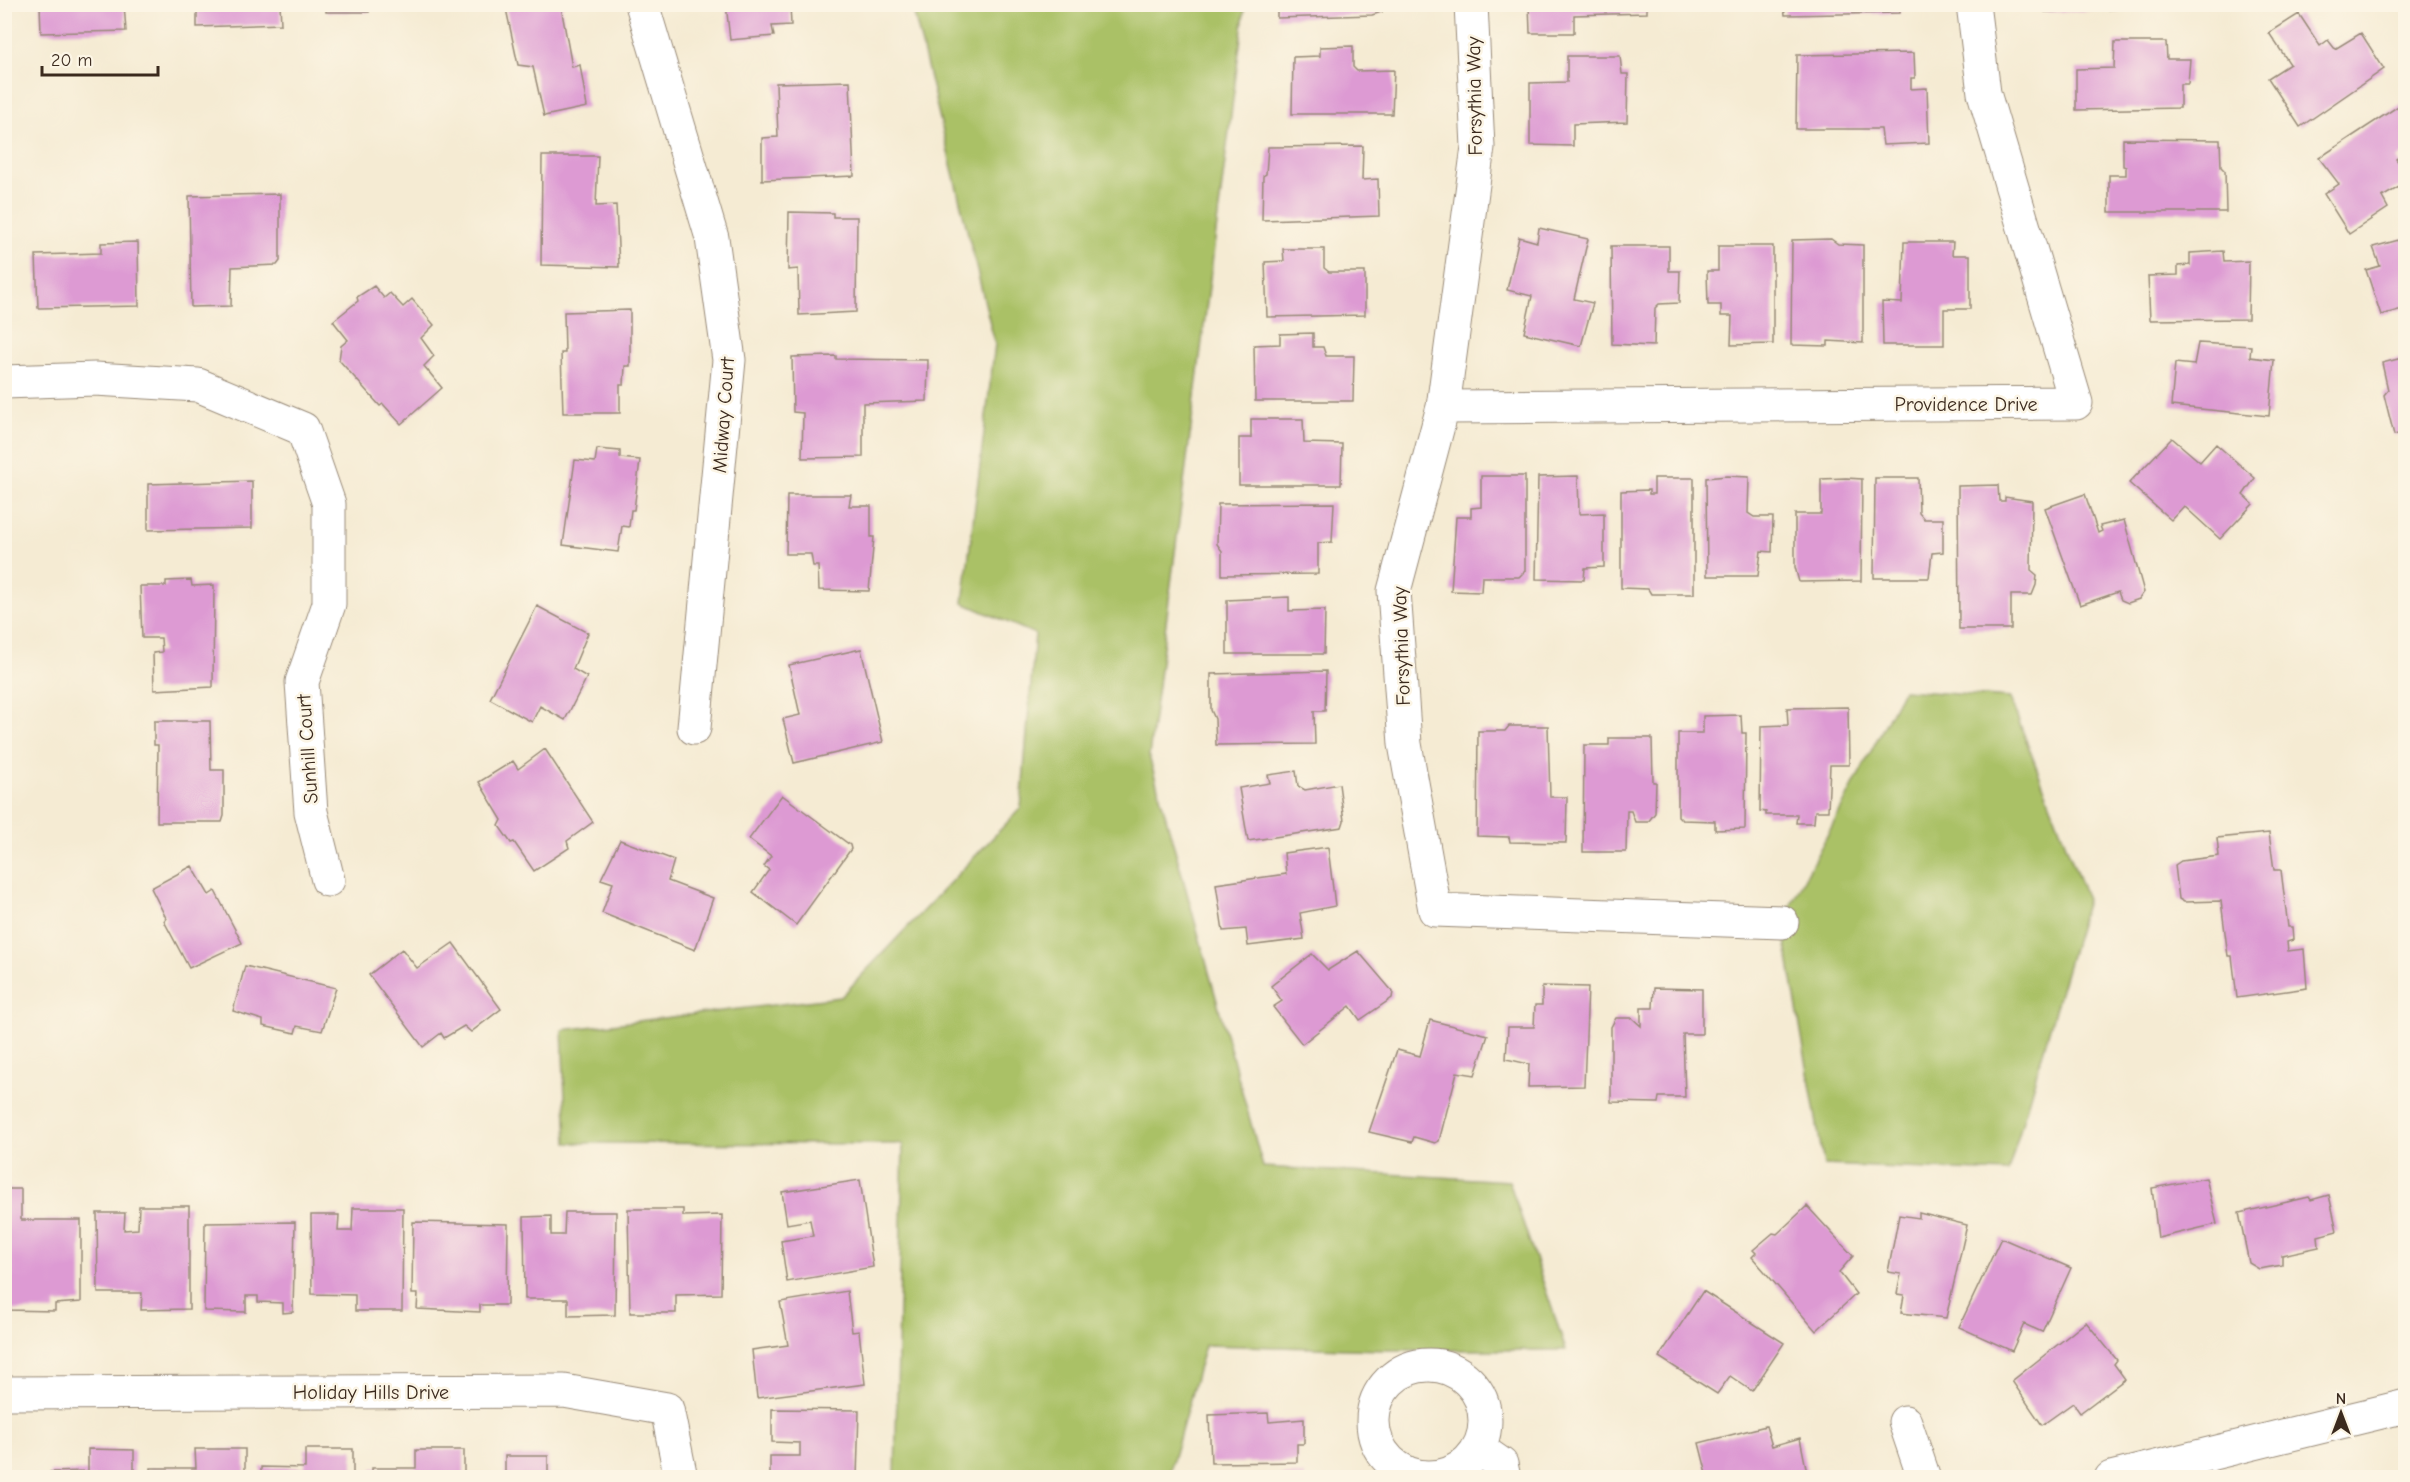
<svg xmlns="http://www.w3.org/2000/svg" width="2410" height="1482" font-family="'Comic Neue',sans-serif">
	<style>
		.green { fill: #aac166; stroke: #727642; stroke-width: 1.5 }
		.building { fill: #dd9ad3 }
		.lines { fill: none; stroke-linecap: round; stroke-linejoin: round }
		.minor-casing { stroke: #988a78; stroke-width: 35 }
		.minor { stroke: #fff; stroke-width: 33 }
		.labels { text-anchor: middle; stroke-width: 5; stroke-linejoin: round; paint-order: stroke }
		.street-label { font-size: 20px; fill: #3b2a1e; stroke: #fcf5e5 }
	</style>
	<rect width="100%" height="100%" fill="#fcf5e5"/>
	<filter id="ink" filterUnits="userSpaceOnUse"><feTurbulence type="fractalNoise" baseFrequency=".0167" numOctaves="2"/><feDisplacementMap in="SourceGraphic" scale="12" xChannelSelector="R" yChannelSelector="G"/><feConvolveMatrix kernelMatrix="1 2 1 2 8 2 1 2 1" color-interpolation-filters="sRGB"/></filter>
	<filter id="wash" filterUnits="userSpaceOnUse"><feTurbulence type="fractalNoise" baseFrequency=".008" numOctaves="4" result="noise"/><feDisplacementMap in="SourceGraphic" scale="24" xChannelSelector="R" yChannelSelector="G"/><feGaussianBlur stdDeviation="1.35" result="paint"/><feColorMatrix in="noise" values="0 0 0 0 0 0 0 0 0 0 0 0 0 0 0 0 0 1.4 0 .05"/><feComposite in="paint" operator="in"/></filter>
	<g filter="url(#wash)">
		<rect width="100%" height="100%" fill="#f5ebd3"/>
		<path class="green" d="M912 5H1245L1149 756 1263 1167 1509 1181 1566 1350H1383L1205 1345 1170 1471 1175 1477H895L903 1144 567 1143 562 1030 841 997 1021 808 1035 634 963 603 995 344Z
			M1903 690 2010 698 2087 900 2008 1172 1824 1165 1782 922Z"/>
		<g id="blocks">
			<path class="building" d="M40 4H124L126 31 41 33Z
				M197 4H280L281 24 197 27Z
				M326 4H369V12H326Z
				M505 4H567L561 7 572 67 580 65 587 107 544 116 533 67 518 65Z
				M726 4H790L791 25 772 26 774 36 730 40Z
				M1277 4H1382V12L1372 15 1277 18Z
				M1529 4H1647V13L1574 15V33H1530Z
				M1784 4H1900V13L1785 15Z
				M2045 4H2150V8L2045 12Z
				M2299 14 2320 46 2328 40 2335 49 2361 33 2384 69 2300 127 2268 78 2290 64 2269 33Z
				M2115 42H2166L2167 59H2190L2188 84H2180V108L2076 110V69L2114 68Z
				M1353 46V67L1357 71 1394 70 1392 114H1292L1293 57 1320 56V47Z
				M1914 53 1915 78H1911V89L1927 88 1929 143 1883 145 1881 129H1796L1797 55Z
				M1567 56H1620L1622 74H1628L1627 122 1573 124V146L1530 145V83L1567 82Z
				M850 81 854 176 762 180V138L778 137 776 83Z
				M2403 103 2406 106V153L2396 159 2406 172V183L2382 197 2388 208 2349 234 2324 194 2339 184 2319 158Z
				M2123 139 2220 140 2221 167 2225 171 2226 212H2109V175H2126V167L2123 166Z
				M1363 146 1362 180 1378 179 1379 216 1262 220 1263 176 1266 174 1268 147Z
				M542 156H598L596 206 616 205 619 267 541 265Z
				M280 194V261L277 265 232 267 231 306 191 307 189 196Z
				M789 212 833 213V217H857L856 312 799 315 798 269 788 270Z
				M1539 228 1588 239 1574 299 1593 303 1581 346 1524 333 1532 296 1507 290 1519 237 1537 242Z
				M2406 238V308L2381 315 2366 270 2380 266 2373 247Z
				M1831 239 1838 244 1863 245V343L1828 341V346L1791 345 1792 240Z
				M138 242 139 306 38 308 36 255 101 253V243Z
				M1904 242H1953L1952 255H1970V309H1944V345H1883L1882 302 1902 303Z
				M1611 246H1669V271H1680L1679 303 1659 304 1655 308 1654 346 1612 344Z
				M1718 246H1773V344L1731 345 1732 316H1721V305H1708L1707 271H1718Z
				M1283 249H1324V268L1329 272H1365V315L1267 317 1265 262 1284 261Z
				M2223 251 2224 262 2249 261 2248 319 2150 320 2148 276 2178 275V266L2190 265V253Z
				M374 286 384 298 390 293 403 307 412 299 434 325 421 338 434 356 424 366 442 388 401 424 383 404 380 406 339 360 341 346 348 340 333 321 358 301 357 297Z
				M630 310V366H625L624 385H620V413H563L561 353H565L564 312Z
				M1313 333V347H1323L1326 356H1354L1353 401H1255L1254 345 1280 344V334Z
				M2198 343 2251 346 2250 357 2274 360 2269 416 2171 406 2175 363 2194 365Z
				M836 356V359L928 360 927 401 863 403V457L802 458 803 413 793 412 792 357Z
				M2406 357V432L2394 435 2384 395 2388 390 2382 363Z
				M1251 419H1303L1304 443 1342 444 1341 485H1239V438H1251Z
				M2172 438 2200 462 2216 444 2255 478 2243 495 2253 504 2220 539 2184 506 2171 520 2129 483Z
				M597 449 620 451V458L640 460 634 510H631L629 527 622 526 618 552 563 545 575 460 595 462Z
				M1481 476H1525V571L1519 577H1482L1481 592 1451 591 1456 517H1471V508L1481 507Z
				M1578 476 1579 514 1604 513V567L1585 568 1584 580 1536 579 1538 477Z
				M1727 476 1749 477 1748 513 1754 517H1773L1772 552 1761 551 1758 576H1707L1706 478Z
				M1654 478H1694V594H1651L1648 589 1621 588V491L1649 490V494H1654Z
				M1846 478 1862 479 1861 581 1799 582 1795 567V514H1821V479Z
				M1875 478H1918L1919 513 1924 519H1943V552L1932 553 1929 578H1874Z
				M252 481V528L148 530V484Z
				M1998 485 1999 501H2005V497L2032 501 2031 570 2037 575 2036 585 2032 595H2011V629H1959L1958 486Z
				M2085 494 2098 533 2102 531 2100 526 2124 520 2144 592 2139 599 2128 603 2121 600 2118 592 2080 605 2045 508Z
				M787 495H851L849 506H871V537H874L869 591 819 590 818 566H813L811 554H786Z
				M1334 503 1332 542 1318 543V574L1222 575V551L1217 544 1218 504Z
				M191 580 192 586 214 585 213 687 154 690 153 653 162 652 161 638H142L140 586H166V581Z
				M1289 597V611L1325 610 1324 654H1227V600Z
				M537 606 588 633 573 669 587 677 565 720 540 706 532 722 490 699Z
				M861 649 883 742 794 763 783 719 800 715 789 665Z
				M1326 671 1325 711H1314L1315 744 1216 745 1215 719 1211 710V674Z
				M1848 707 1849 765H1830L1828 811H1815L1814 823H1796L1797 815H1766V812L1760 811 1761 726 1788 725 1787 708Z
				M1741 715 1742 733H1746L1745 829 1715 830V821L1682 820 1678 816V733H1703V716Z
				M154 721H210L211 770H224V816L222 822H157L158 745H154Z
				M1509 726H1548L1550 797H1567L1566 843 1510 842 1509 837 1477 836 1478 731H1505Z
				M1609 738H1652L1653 782H1656L1655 813 1648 822H1635L1631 811H1627L1626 852H1583L1584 745H1609Z
				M545 749 593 822 567 841 569 848 534 871 514 842 511 843 499 826 502 820 479 782 513 761 518 769Z
				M1296 771 1298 786 1305 790 1339 784 1344 821 1342 827 1248 841 1239 788 1270 783 1268 775Z
				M782 795 850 845 851 849 796 925 753 892 769 870 764 866 771 856 749 839Z
				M2269 833 2274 870H2281L2288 927H2292L2293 940 2287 942 2288 951 2304 949 2307 988 2237 998 2232 956H2228L2221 901 2184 902 2179 899 2175 865 2181 861 2219 856 2217 838Z
				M620 840 674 860 668 881 713 898 695 950 602 913 613 883 601 879Z
				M1328 847 1335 906 1300 913 1304 939 1248 946 1246 929 1223 931 1216 884 1286 874 1284 853Z
				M192 866 209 895 215 891 242 943 189 968 164 921 166 918 151 888Z
				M453 943 501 1009 471 1032 464 1026 444 1038 441 1033 423 1047 369 975 402 949 417 968Z
				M1358 951 1393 992 1392 998 1360 1020 1350 1006 1302 1044 1273 1007 1282 1001 1271 986 1312 954 1328 970Z
				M245 966 336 988 322 1031 297 1026 295 1033 263 1026V1020L233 1011Z
				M1542 986 1588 987 1584 1086 1528 1087 1529 1064 1506 1059 1508 1027H1534L1535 1005H1542Z
				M1654 988 1702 989V1034H1683L1685 1097H1659L1658 1103 1611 1102V1027L1616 1018H1632L1641 1026V1008H1653Z
				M1430 1020 1488 1035 1475 1075 1457 1072 1439 1141 1435 1143 1414 1137 1412 1142 1369 1132 1397 1050 1420 1056Z
				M2206 1178 2217 1224 2158 1238 2152 1188Z
				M860 1180 873 1267 787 1282 781 1241 813 1236 810 1220 787 1224 782 1192Z
				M4 1189H21V1220H81V1302L55 1304V1311L4 1310Z
				M2329 1195 2337 1231 2318 1236 2319 1247 2282 1255V1265L2259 1269 2249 1263 2239 1213 2309 1197 2311 1200Z
				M139 1206H189V1309L141 1310 142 1293H98L97 1213H125L124 1230 138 1229Z
				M1807 1206 1853 1256 1839 1272 1856 1294 1816 1331 1752 1257 1756 1253 1753 1250 1773 1233 1777 1234Z
				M353 1208H403L402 1311H355V1295L312 1294 311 1215H339L338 1231H352Z
				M628 1209H683V1216L722 1215 721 1294 676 1295V1313H630Z
				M565 1212H616L615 1315 568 1316V1299H525L524 1217 551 1216V1235H564Z
				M1919 1213 1967 1225 1946 1318 1901 1313 1904 1295 1897 1294 1901 1274 1888 1272 1899 1215 1919 1218Z
				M295 1222 293 1312 283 1313V1303L258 1302V1296H246V1312L204 1311 205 1223Z
				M413 1222 508 1224 507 1305H480V1312L417 1309 418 1294H412Z
				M2001 1238 2071 1268 2042 1332 2024 1324 2012 1351 1959 1327Z
				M847 1291 852 1332 859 1331 865 1384 757 1398 752 1350 788 1345 780 1302Z
				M1703 1291 1784 1343 1752 1391 1730 1376 1717 1394 1659 1357Z
				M2086 1322 2117 1360 2114 1364 2125 1379 2080 1413 2073 1403 2042 1425 2012 1381Z
				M772 1409 859 1410 857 1478H770V1456H800V1443L772 1442Z
				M1268 1413 1269 1422 1304 1419V1444H1297V1462L1211 1463 1209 1415Z
				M1766 1426 1772 1446 1800 1438 1808 1478H1708L1699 1443Z
				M88 1449 134 1450V1478H50V1472L88 1471Z
				M195 1449H245V1478H151V1468H196Z
				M305 1449H353V1478H261V1467L305 1468Z
				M416 1450H464V1478H372V1468H416Z
				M505 1456H548V1475H591V1478H505Z
				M1305 1475V1478H1280V1476Z"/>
		</g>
	</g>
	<g filter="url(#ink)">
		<use href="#blocks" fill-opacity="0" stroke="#988a78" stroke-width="1.5"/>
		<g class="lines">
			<g class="minor-casing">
				<path id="minor" d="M642 4 712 238 729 360 694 728
					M1471 4 1478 147 1443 407 1394 591 1405 744 1435 910 1782 922
					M4 382 95 379 198 385 303 429 329 504V604L302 682 311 812 328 880
					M1443 407 2076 403 1984 93 1973 4
					M1373 1421a56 56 0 1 1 112 0a56 56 0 1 1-112 0Z
					M4 1393 564 1391 667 1409 681 1478
					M1905 1422 1924 1478
					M1478 1448 1501 1464 1504 1478
					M2111 1478 2406 1406"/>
			</g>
			<use href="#minor" class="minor"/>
		</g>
	</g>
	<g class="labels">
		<g class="street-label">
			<text transform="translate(1474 96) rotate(-91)" y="7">Forsythia Way</text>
			<text x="1966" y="411">Providence Drive</text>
			<text transform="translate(723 415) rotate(-86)" y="7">Midway Court</text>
			<text transform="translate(1401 646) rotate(-92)" y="7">Forsythia Way</text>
			<text transform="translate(307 749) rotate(-94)" y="7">Sunhill Court</text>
			<text x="371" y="1399">Holiday Hills Drive</text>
		</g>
	</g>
	<rect width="2410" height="1482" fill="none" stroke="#fcf5e5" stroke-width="24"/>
	<g transform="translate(2341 1413)" stroke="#fcf5e5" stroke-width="4.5" paint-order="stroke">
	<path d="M0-4.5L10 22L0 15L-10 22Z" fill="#3b2a1e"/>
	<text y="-9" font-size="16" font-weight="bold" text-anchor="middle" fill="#3b2a1e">N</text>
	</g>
	<path d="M42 66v9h116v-9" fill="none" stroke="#3b2a1e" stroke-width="3"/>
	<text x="51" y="66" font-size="18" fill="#3b2a1e" stroke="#fcf5e5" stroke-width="4.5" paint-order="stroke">20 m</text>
</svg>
